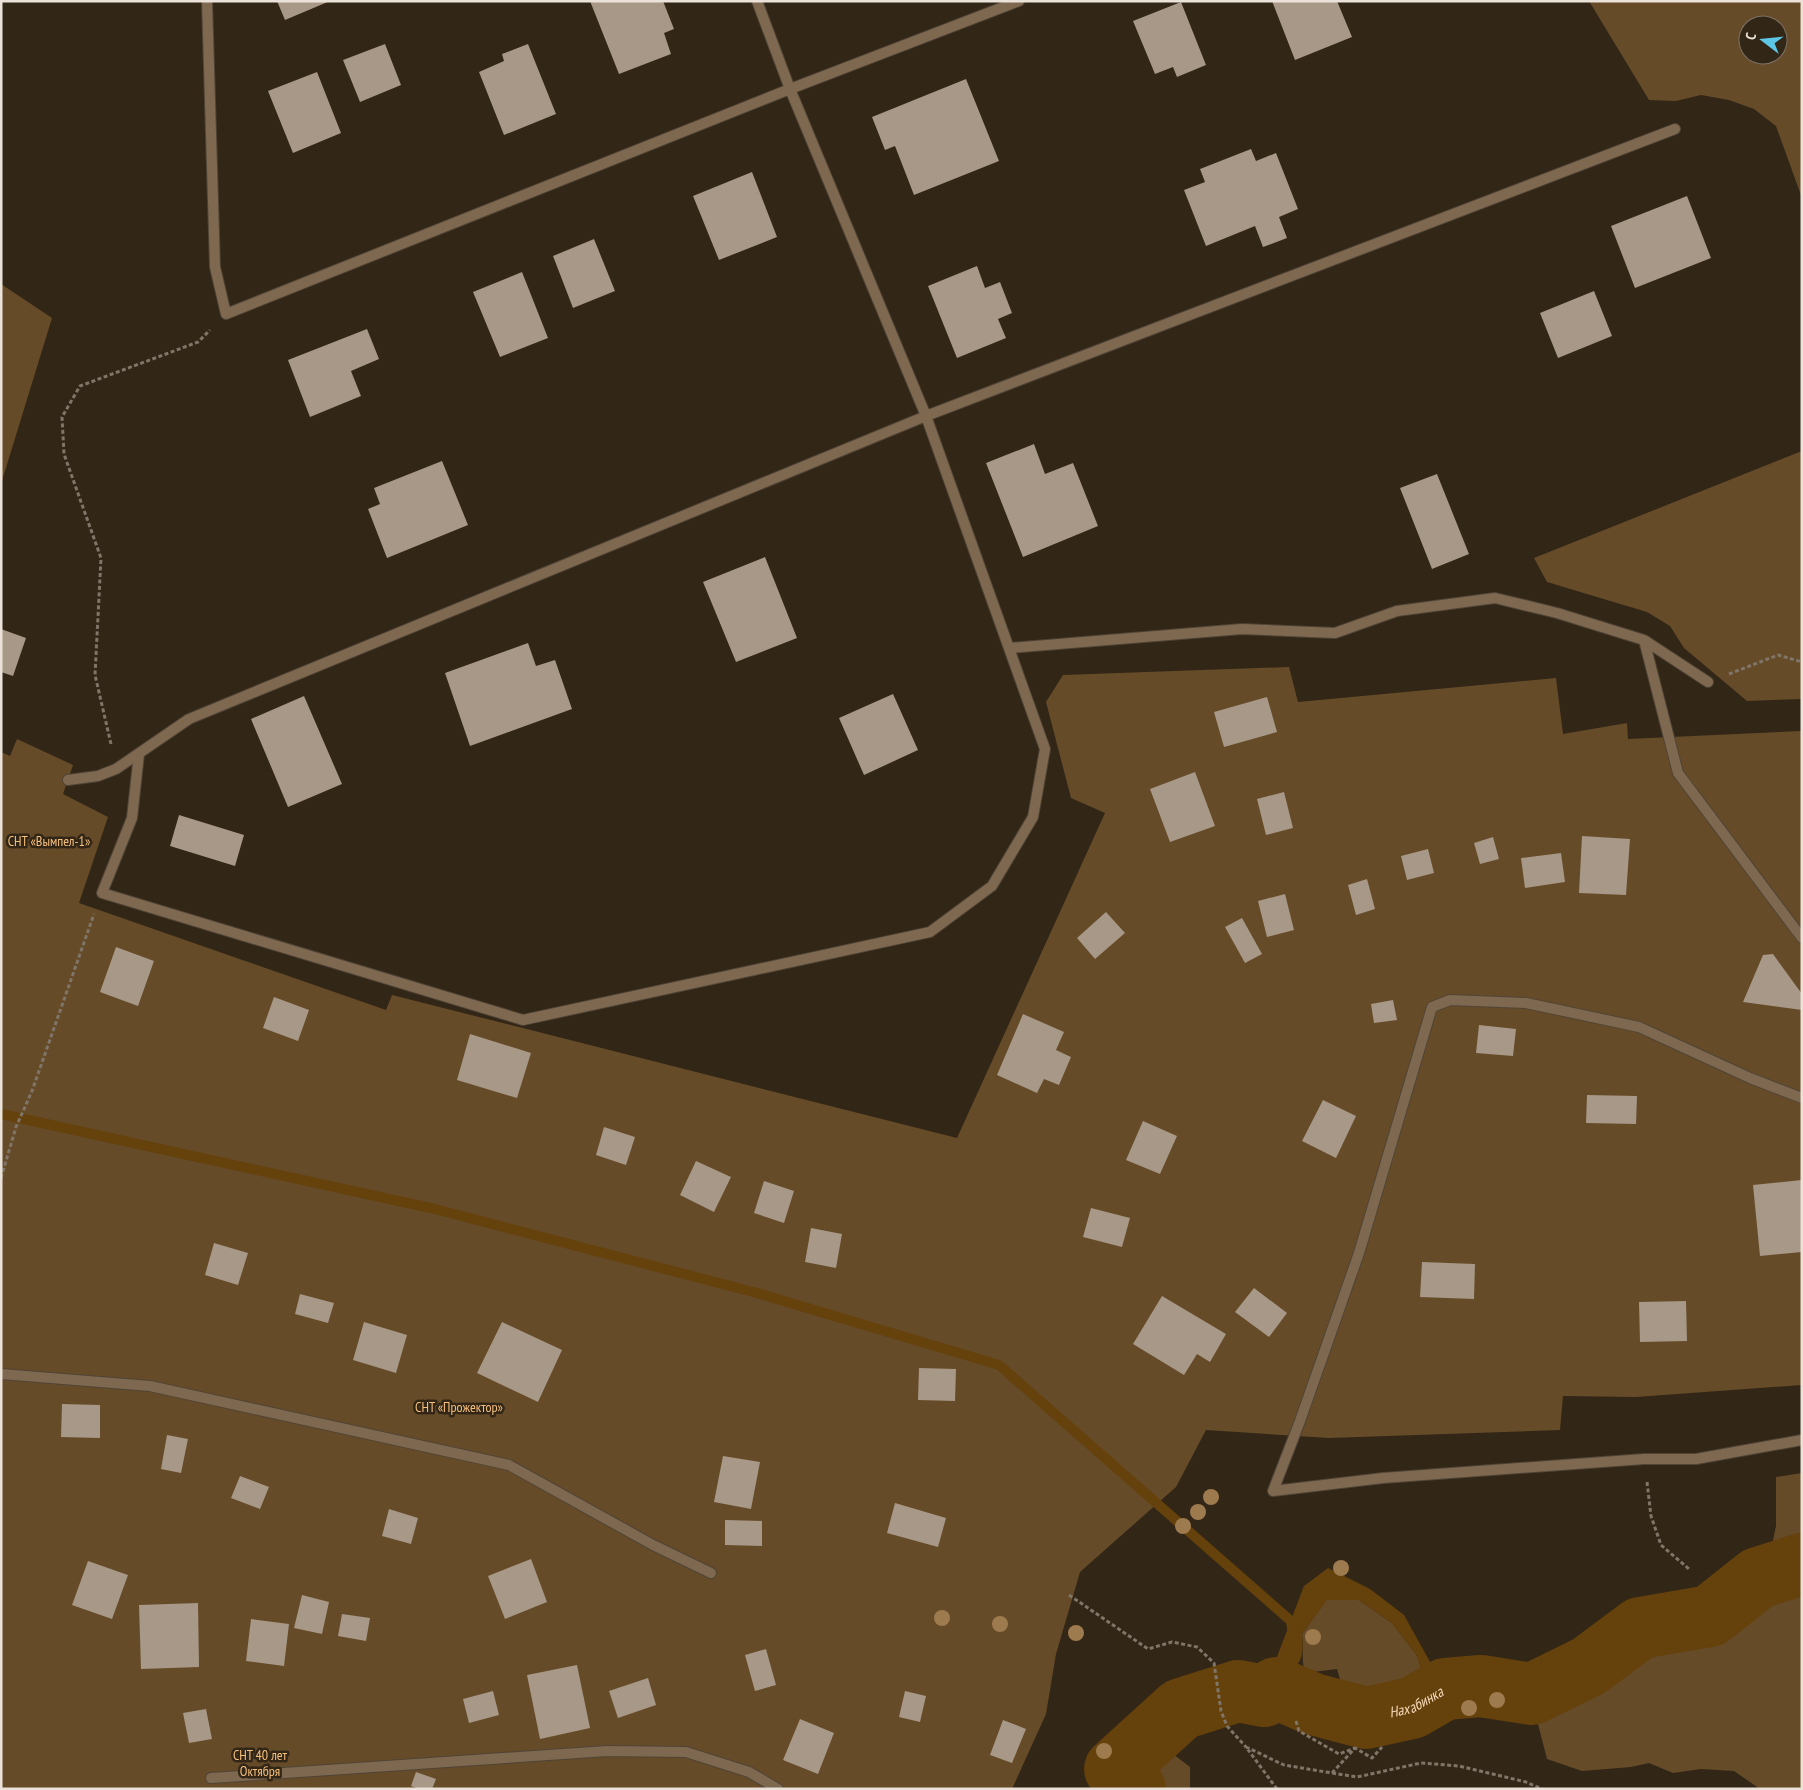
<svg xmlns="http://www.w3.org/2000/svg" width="1803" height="1790" font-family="'PT Sans Narrow',sans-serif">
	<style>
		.green { fill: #664b29; fill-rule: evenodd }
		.water { fill: #65410c; fill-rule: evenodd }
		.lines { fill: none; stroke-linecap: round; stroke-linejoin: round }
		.stream { stroke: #65410c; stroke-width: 10 }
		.river { stroke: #65410c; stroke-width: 62 }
		.building { fill: #a79887 }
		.lane-casing { stroke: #504436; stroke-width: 12 }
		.path { stroke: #7f7568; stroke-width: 3; stroke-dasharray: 4 2.5; stroke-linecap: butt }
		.lane { stroke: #7e6950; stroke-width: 10 }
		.tree { fill: #9e7a4f }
		.labels { text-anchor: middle; stroke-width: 5; stroke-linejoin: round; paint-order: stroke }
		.park-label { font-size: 14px; fill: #f6bf7c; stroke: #322617 }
		.water-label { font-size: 15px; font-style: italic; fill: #f7dbbb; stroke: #322617 }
	</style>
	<rect width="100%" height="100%" fill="#322617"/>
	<path class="green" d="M1589 1H1802V198L1776 126 1754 109 1729 100 1701 95 1676 101 1649 100ZM1748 25H1778V55H1748Z
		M1 284 52 318 1 484Z
		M1802 451V699L1747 701 1684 648 1670 626 1647 612 1547 582 1534 558Z
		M1289 667 1298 702 1556 678 1563 734 1627 723 1628 739 1802 731V1385L1636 1397 1563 1396 1560 1430 1329 1438 1206 1430 1176 1487 1080 1572 1056 1654 1046 1714 1012 1789H1V752L10 756 17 739 73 765 63 794 108 817 79 903 386 1010 392 995 957 1138 1105 813 1071 798 1046 702 1063 675Z
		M1802 1473V1789H1760L1734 1771 1701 1769 1673 1773 1649 1763 1631 1767 1582 1771 1547 1759 1538 1724 1552 1705 1574 1687 1618 1661 1651 1632 1680 1634 1705 1643 1733 1632 1777 1588 1771 1550 1776 1526V1477Z
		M1327 1599 1359 1600 1392 1623 1416 1654 1426 1681 1400 1704 1392 1695 1346 1700 1337 1669 1305 1673C1301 1660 1304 1648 1302 1634Z
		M1173 1754 1190 1767V1789H1116L1128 1782 1150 1757Z"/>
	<path class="water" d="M1328 1568 1370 1589 1404 1615 1434 1669H1458L1481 1686 1436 1712 1408 1724 1364 1732 1318 1719 1280 1697 1260 1701 1238 1691 1250 1677 1270 1675 1304 1586ZM1327 1600H1359L1392 1623 1416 1654 1425 1681 1400 1704 1392 1695 1338 1701 1323 1699 1292 1690 1288 1677C1302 1660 1304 1657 1302 1634Z
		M1758 1578 1777 1588 1733 1632 1705 1643 1663 1624 1664 1611 1680 1606 1691 1592C1718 1605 1735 1591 1758 1578Z"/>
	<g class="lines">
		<path class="stream" d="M1 1114 435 1209 757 1293 999 1365 1291 1621 1293 1635"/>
		<path class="river" id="s1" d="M1135 1789 1115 1769 1181 1709 1238 1691 1264 1696 1276 1688 1313 1704 1366 1718 1412 1708 1445 1689 1481 1686 1532 1694 1589 1666 1640 1628 1710 1616 1758 1578 1802 1564"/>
	</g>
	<path class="building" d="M277 1H330L285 20Z
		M590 1H663L674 29 664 33 671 54 619 74Z
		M1272 1H1337L1352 37 1295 60Z
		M1181 2 1206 65 1177 77 1173 67 1155 74 1133 21Z
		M385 44 401 85 360 102 343 60Z
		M528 44 556 114 504 135 479 72 504 61 502 54Z
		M317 72 341 133 293 153 268 91Z
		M966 79 999 161 914 195 895 146 885 150 872 117Z
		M1251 149 1256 161 1276 153 1298 209 1279 217 1287 238 1263 247 1255 226 1206 246 1184 190 1205 182 1200 169Z
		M752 172 777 237 719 260 693 196Z
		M1687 196 1711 258 1635 288 1611 226Z
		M594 239 615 291 573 308 553 256Z
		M977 266 985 288 1000 282 1012 313 998 319 1006 338 957 358 928 286Z
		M522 272 548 338 500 357 473 292Z
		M1594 291 1612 336 1558 358 1540 313Z
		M367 329 379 359 351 371 361 396 310 417 288 360Z
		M1034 444 1045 474 1073 463 1098 526 1023 557 986 463Z
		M442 461 468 525 387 558 368 509 380 504 374 488Z
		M1437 474 1469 554 1432 569 1400 488Z
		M765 557 797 638 736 662 703 582Z
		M1 629 26 638 13 676 1 672Z
		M528 643 536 666 555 660 572 709 470 746 445 673Z
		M893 694 918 750 864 775 839 718Z
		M304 696 342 784 288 807 251 719Z
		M1267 697 1277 732 1224 747 1214 712Z
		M1195 772 1215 826 1170 842 1150 789Z
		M1284 792 1293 828 1266 835 1257 799Z
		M179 815 244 835 235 866 170 846Z
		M1582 836 1630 839 1626 895 1579 893Z
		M1493 837 1499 859 1480 864 1474 843Z
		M1428 849 1434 873 1407 880 1401 856Z
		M1561 853 1565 882 1525 888 1521 858Z
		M1367 879 1375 909 1356 915 1348 885Z
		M1285 894 1294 930 1267 937 1258 901Z
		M1106 912 1125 933 1095 959 1077 938Z
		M1242 918 1262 954 1245 963 1225 927Z
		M116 947 154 961 138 1006 100 992Z
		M1773 954 1802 994V1010L1743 1002 1763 955Z
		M274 997 309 1010 298 1041 263 1028Z
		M1393 1000 1397 1020 1374 1023 1371 1004Z
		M1023 1014 1064 1032 1056 1050 1071 1057 1059 1085 1044 1079 1037 1093 997 1075Z
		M1479 1025 1516 1029 1513 1056 1476 1053Z
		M470 1034 531 1053 517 1098 457 1080Z
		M1587 1095 1637 1096 1636 1124 1586 1123Z
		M1323 1100 1356 1116 1336 1158 1302 1141Z
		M1143 1121 1177 1136 1160 1174 1126 1160Z
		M604 1127 635 1137 626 1165 596 1155Z
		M696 1161 731 1177 714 1212 680 1195Z
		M1802 1180V1252L1760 1256 1753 1185Z
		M764 1181 794 1191 784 1223 754 1213Z
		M1091 1208 1130 1218 1122 1247 1083 1237Z
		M811 1228 842 1234 836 1268 805 1262Z
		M214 1243 248 1253 238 1285 205 1275Z
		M1422 1262 1475 1264 1474 1299 1420 1297Z
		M1254 1288 1287 1313 1269 1337 1235 1312Z
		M300 1294 334 1303 328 1323 295 1314Z
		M1162 1296 1226 1334 1210 1362 1197 1354 1184 1375 1133 1344Z
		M1686 1301 1687 1341 1640 1342 1639 1302Z
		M364 1322 407 1335 396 1373 353 1360Z
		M502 1322 562 1350 538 1402 477 1373Z
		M919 1368 956 1369 955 1401 918 1400Z
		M62 1404 100 1405V1438L61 1437Z
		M167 1435 188 1439 181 1473 161 1469Z
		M723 1456 760 1462 751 1509 714 1502Z
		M240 1476 269 1487 260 1509 231 1498Z
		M895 1503 946 1518 938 1547 887 1533Z
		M389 1509 418 1518 411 1544 382 1536Z
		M725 1520 762 1521V1546L725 1545Z
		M531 1559 547 1602 505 1619 488 1576Z
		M88 1561 128 1575 112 1619 72 1605Z
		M302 1595 329 1602 322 1634 294 1628Z
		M198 1603 199 1667 141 1669 139 1605Z
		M342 1614 370 1618 366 1641 338 1636Z
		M251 1619 289 1624 284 1666 246 1661Z
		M766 1649 776 1685 755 1691 745 1655Z
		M577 1665 590 1728 540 1739 527 1675Z
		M648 1678 656 1705 618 1718 609 1691Z
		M493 1691 499 1715 469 1723 463 1699Z
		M905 1691 926 1696 920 1722 899 1717Z
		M206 1709 212 1739 189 1743 183 1713Z
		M800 1719 834 1733 818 1774 783 1760Z
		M1003 1720 1026 1729 1012 1763 990 1755Z
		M416 1772 436 1779 432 1789H419L411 1786Z"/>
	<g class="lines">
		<g class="lane-casing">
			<path id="lane" d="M207 1 215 267 226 314 790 89 757 1
				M1644 640 1708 682
				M1010 648 1242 629 1335 633 1397 611 1495 598 1557 613 1644 640 1678 773 1802 938
				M139 754 132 818 102 893 523 1020 930 932 992 886 1033 817 1045 749 926 416 790 89 1019 1
				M68 780 98 776 116 769 189 719 926 416 1675 129
				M1802 1098 1750 1078 1639 1027 1526 1003 1450 1000 1432 1007 1359 1253 1300 1421 1273 1491 1383 1478 1644 1459H1696L1802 1440
				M1 1374 150 1386 509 1465 653 1545 711 1573
				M211 1778 607 1751 686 1752 749 1772 778 1789"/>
		</g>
		<path class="path" d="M1729 674 1778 655 1802 662
			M111 744 95 675 101 558 64 454 62 417 80 386 198 342 210 330
			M1 1178 16 1127 32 1091 94 914
			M1647 1482 1651 1516 1661 1545 1689 1569
			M1069 1595 1148 1649 1172 1642 1197 1647 1214 1663 1221 1711 1227 1726 1246 1747
			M1296 1721 1299 1731 1339 1754 1355 1748
			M1332 1773 1355 1748 1372 1758 1382 1747
			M1277 1789 1246 1747 1284 1765 1332 1773 1357 1777 1421 1763 1459 1766 1526 1782 1542 1789"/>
		<use href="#lane" class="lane"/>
	</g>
	<g class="tree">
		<circle cx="1211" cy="1497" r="8"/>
		<circle cx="1198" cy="1512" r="8"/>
		<circle cx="1183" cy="1526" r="8"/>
		<circle cx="1341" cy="1568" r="8"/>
		<circle cx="942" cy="1618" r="8"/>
		<circle cx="1000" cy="1624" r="8"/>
		<circle cx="1076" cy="1633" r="8"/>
		<circle cx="1313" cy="1637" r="8"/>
		<circle cx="1497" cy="1700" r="8"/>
		<circle cx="1469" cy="1708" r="8"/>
		<circle cx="1104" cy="1751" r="8"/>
	</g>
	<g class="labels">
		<g class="park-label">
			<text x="49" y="846">СНТ «Вымпел-1»</text>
			<text x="459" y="1412">СНТ «Прожектор»</text>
			<text x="260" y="1760">СНТ 40 лет<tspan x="260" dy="16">Октября</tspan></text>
		</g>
		<g class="water-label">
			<text dy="5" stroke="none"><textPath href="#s1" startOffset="366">Нахабинка</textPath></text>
		</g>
	</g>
	<rect width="1803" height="1790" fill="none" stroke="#ebe3d9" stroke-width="5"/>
	<g transform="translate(1763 40) rotate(286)"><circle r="24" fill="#322617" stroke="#7c7265"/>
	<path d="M0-4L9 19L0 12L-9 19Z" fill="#5dc7e8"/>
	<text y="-8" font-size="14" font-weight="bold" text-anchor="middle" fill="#ebe3d9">С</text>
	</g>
</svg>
